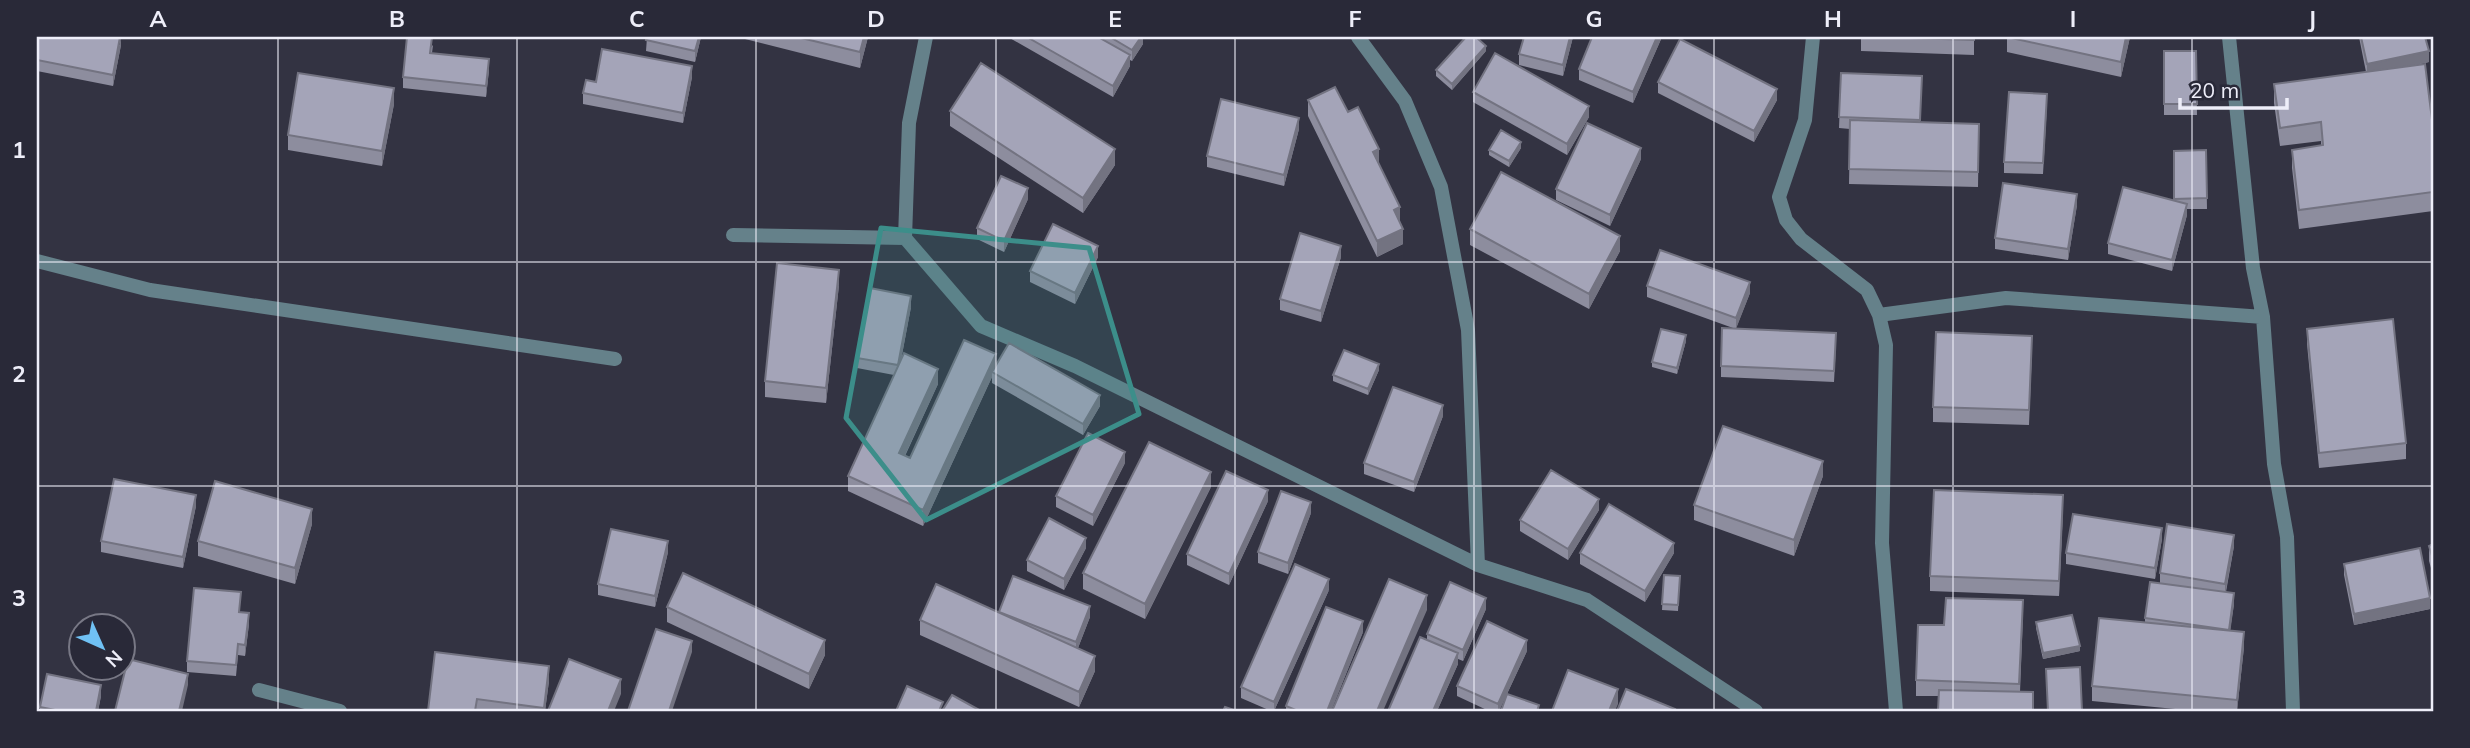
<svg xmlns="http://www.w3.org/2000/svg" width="2470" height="748" font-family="Mulish,sans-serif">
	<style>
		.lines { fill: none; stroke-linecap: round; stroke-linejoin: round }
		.street { stroke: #65818a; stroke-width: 14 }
		.wall { fill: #8d8d9e }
		.shaded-wall { fill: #737381 }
		.building { fill: #a4a4b8; stroke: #737381; stroke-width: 2 }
		.marked { fill: #3c8e8a; fill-opacity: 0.2; stroke: #3c8e8a; stroke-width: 5; stroke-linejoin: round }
		.grid { fill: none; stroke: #eeeef9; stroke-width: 2; stroke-opacity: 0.55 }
		.neatline { fill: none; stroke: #eeeef9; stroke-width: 2.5 }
		.grid-label { font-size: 23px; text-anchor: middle; font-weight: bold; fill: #eeeef9 }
	</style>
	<rect width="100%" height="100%" fill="#333342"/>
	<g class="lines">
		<path class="street" d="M1358 37 1405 101 1441 187 1468 330 1478 565
			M1813 37 1805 120 1779 197 1786 220 1801 239 1867 290 1879 315 1886 345 1882 543 1896 711
			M2229 37 2253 268 2263 317 2274 464 2287 537 2293 711
			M733 235 905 238 981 326 1075 366 1478 565 1587 600 1756 711
			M905 238 909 123 926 37
			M37 261 150 290 615 359
			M1879 315 2006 298 2263 317
			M259 690 340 711"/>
	</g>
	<path class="wall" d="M37 37 121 45 113 86 37 71Z
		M647 37H701L695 62 646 51Z
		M737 37H868L860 68Z
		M1008 37H1143V44L1132 61 1130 60V66L1113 97Z
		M1524 37H1573L1563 76 1519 65V54Z
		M1662 37 1633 103 1579 80V69Z
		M1861 37H1974V55L1861 51Z
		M2007 37H2130L2121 77 2007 52Z
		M2359 37H2425L2429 62 2407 67 2433 128V211L2299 229 2292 168V150L2321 146V141L2280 146 2274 103V84L2366 72Z
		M433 45 432 53 489 70 486 97 403 88V77Z
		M1486 51 1452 90 1436 76V70Z
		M2164 51H2196L2197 115H2164Z
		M1841 73 1922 76 1920 122 1979 124 1978 187 1849 184 1850 129 1839 128Z
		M692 77 683 123 583 104V93L596 82Z
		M1658 82 1777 100 1754 142 1658 93Z
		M1473 92 1589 117 1567 155 1473 102Z
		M1308 100 1348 112 1379 164 1400 223 1403 244 1377 257 1308 116Z
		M394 104 382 166 288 150V135Z
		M2047 105 2043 174 2004 173V162Z
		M950 111 1115 165 1083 213 950 126Z
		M1299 129 1284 186 1207 167V156Z
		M1521 148 1509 167 1489 155V150Z
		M2206 150 2207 209H2187V215L2172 271 2108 254V243L2174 201V151Z
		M1641 159 1610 226 1556 200V189Z
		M1028 199 1004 252 977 239V228Z
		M2077 205 2068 260 1995 249V238Z
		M1470 229 1620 251 1589 309 1470 245Z
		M1098 257 1075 304 1030 282V271Z
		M1341 257 1321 322 1280 310V299Z
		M839 285 826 403 765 397V381Z
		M1647 286 1750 293 1736 328 1836 344 1834 382 1721 377V366L1733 328 1647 297Z
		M911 307 901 360 938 384 905 456 910 458 996 366 1100 406 1083 435 992 383V377L923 526 848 491V476L894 375 857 368V358Z
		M2307 329 2406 443V459L2319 468 2307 344Z
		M1686 341 1677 374 1652 367V362Z
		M2032 351 2029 425 1933 422V407Z
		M1379 370 1368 395 1333 381V375Z
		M1443 416 1414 492 1364 474V463Z
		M1125 463 1093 526 1056 507V496Z
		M1823 476 1794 556 1694 520V505Z
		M1211 487 1145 619 1083 589V573Z
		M1268 501 1229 585 1187 565V554Z
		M196 506 183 568 101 552V541Z
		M1599 510 1568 560 1520 531V520Z
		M2063 510 2059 596 1930 591V576Z
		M1311 513 1288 574 1258 563V552Z
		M312 524 295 584 198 556V541Z
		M2162 539 2155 579 2066 564V553Z
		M2433 544V575L2429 561V546Z
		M2234 546 2226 592 2234 604 2230 630 2244 647 2237 711H2196L2092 701V686L2145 622V618L2160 583V573Z
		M1086 548 1064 590 1027 571V560Z
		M668 552 655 607 598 595V584Z
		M1580 553H1674L1645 602 1580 564Z
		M2344 564 2430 609 2354 625 2344 575Z
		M1664 575 1680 576 1678 611 1662 610Z
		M1329 590 1274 711H1271L1241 698V687Z
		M667 607 825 655 809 689 667 622Z
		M1486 609 1463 661 1458 659V664L1437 711H1388L1427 640V634Z
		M240 612 249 624 245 656 238 655 236 676 187 672V661Z
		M999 613 1090 617 1078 648 1095 671 1079 707 920 635V620Z
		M2023 615 2020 692 1938 696H1916V680L1944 625Z
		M2036 622 2080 651 2043 659 2036 628Z
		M1363 632 1331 711H1286V706Z
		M1527 651 1507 694 1539 711 1505 698 1499 711H1489L1457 696V686Z
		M549 681 545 711H428Z
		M101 696 98 711H40V707Z"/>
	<path class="shaded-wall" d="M121 37V45L113 86V75Z
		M699 37H701L695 62V51Z
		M864 37H868L860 68V52Z
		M1141 37H1143V44L1132 61V50Z
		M1570 37H1573L1563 76V65Z
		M1657 37H1662L1633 103V92Z
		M2126 37H2130L2121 77V62Z
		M1486 46V51L1452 90V84Z
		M2429 51V62L2367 75V64Z
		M1130 55V66L1113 97V86Z
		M489 59V70L486 97V86Z
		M692 66V77L683 123V113Z
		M394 88V104L382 166V151Z
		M1777 89V100L1754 142V131Z
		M1589 106V117L1567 155V144Z
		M1299 118V129L1284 186V175Z
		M1521 142V148L1509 167V161Z
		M1641 148V159L1610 226V215Z
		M1115 149V165L1083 213V198Z
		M1379 149V164L1373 152Z
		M1028 188V199L1004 252V241Z
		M2077 194V205L2068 260V249Z
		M2187 204V215L2172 271V260Z
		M1400 207V223L1394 210Z
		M1403 229V244L1377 257V241Z
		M1620 236V251L1589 309V294Z
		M1098 246V257L1075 304V293Z
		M1341 246V257L1321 322V311Z
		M839 270V285L826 403V388Z
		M1750 282V293L1736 329V318Z
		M911 296V307L898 376V365Z
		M1686 335V341L1677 374V368Z
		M996 354V369L992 372V377L923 526V510Z
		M1379 364V370L1368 395V389Z
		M938 369V384L899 468V453Z
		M1100 395V406L1083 435V424Z
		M1443 405V416L1414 492V482Z
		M1125 452V463L1093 526V515Z
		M1823 461V476L1794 556V540Z
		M1211 472V487L1145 619V604Z
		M1268 490V501L1229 585V574Z
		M196 495V506L183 568V557Z
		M2063 495V510L2059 596V581Z
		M1599 499V510L1568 560V549Z
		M1311 502V513L1288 574V563Z
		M312 509V524L295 584V568Z
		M2162 528V539L2155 579V568Z
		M2234 535V546L2225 595V584Z
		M1086 538V548L1064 590V579Z
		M668 541V552L655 607V596Z
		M1674 543V553L1645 602V591Z
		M1329 579V590L1274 711V702Z
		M2234 593V604L2229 641V630Z
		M1427 595V610L1383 711H1377Z
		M1486 598V609L1463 661V650Z
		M2430 598V609L2354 625V614Z
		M1090 606V617L1076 653V642Z
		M249 613V624L245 656V645Z
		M1363 621V632L1331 711H1327Z
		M2244 632V647L2237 711V700Z
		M825 640V655L809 689V674Z
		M1527 640V651L1499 711H1498V704Z
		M692 641V652L672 711H669Z
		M2080 646V651L2043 659V653Z
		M1458 653V664L1437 711H1433Z
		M1095 656V671L1079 707V692Z
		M549 666V681L545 711H544Z
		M188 674V685L182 711H179Z
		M621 679V694L614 711H608Z
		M101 685V696L98 711H96Z
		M1618 689V704L1615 711H1609Z"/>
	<path class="building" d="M37 37H120L113 75 37 60Z
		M407 37H432L430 53 489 59 486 86 403 77Z
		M647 37H699L695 51 646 40Z
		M797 37H864L860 52Z
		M1027 37H1098L1130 55 1113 86Z
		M1110 37H1141L1132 50Z
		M1466 37H1476L1486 46 1452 84 1436 70Z
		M1524 37H1570L1563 65 1519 54Z
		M1592 37H1657L1633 92 1579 69Z
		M1876 37H1974V40Z
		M2007 37H2126L2121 62Z
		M2361 37H2425L2429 51 2367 64Z
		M1680 39 1777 89 1754 131 1658 82Z
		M602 49 692 66 683 113 583 93 586 80 596 82Z
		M2164 51H2196L2197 104H2164Z
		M1495 53 1589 106 1567 144 1473 92Z
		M981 63 1115 149 1083 198 950 111Z
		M2425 64 2433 128V192L2299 210 2292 150 2323 145 2321 122 2280 128 2274 84Z
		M298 73 394 88 382 151 288 135Z
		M1841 73 1922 76 1920 120 1839 117Z
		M1335 87 1348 112 1358 107 1379 149 1373 152 1400 207 1394 210 1403 229 1377 241 1308 100Z
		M2009 92 2047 94 2043 163 2004 162Z
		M1221 99 1299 118 1284 175 1207 156Z
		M1850 120 1979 124 1978 172 1849 169Z
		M1587 123 1641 148 1610 215 1556 189Z
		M1501 130 1521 142 1509 161 1489 150Z
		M2206 150 2207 198 2174 199V151Z
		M1501 172 1620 236 1589 294 1470 229Z
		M1001 176 1028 188 1004 241 977 228Z
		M2003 183 2077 194 2068 249 1995 238Z
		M2123 187 2187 204 2172 260 2108 243Z
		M1053 224 1098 246 1075 293 1030 271Z
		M1300 233 1341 246 1321 311 1280 299Z
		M1660 250 1750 282 1736 318 1647 286Z
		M777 263 839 270 826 388 765 381Z
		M870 288 911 296 898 365 857 358Z
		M2393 319 2406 443 2319 453 2307 329Z
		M1722 328 1836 333 1834 371 1721 366Z
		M1661 329 1686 335 1677 368 1652 362Z
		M1936 332 2032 336 2029 410 1933 407Z
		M964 340 996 354 923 510 848 476 904 353 938 369 899 453 910 458Z
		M1009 343 1100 395 1083 424 992 372Z
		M1344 350 1379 364 1368 389 1333 375Z
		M1393 387 1443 405 1414 482 1364 463Z
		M1723 426 1823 461 1794 540 1694 505Z
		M1088 433 1125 452 1093 515 1056 496Z
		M1149 442 1211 472 1145 604 1083 573Z
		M1551 470 1599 499 1568 549 1520 520Z
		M1226 471 1268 490 1229 574 1187 554Z
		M114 479 196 495 183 557 101 541Z
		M215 481 312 509 295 568 198 541Z
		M1934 490 2063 495 2059 581 1930 576Z
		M1281 491 1311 502 1288 563 1258 552Z
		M1609 504 1674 543 1645 591 1580 553Z
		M2073 514 2162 528 2155 568 2066 553Z
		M1049 518 1086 538 1064 579 1027 560Z
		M2167 524 2234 535 2225 584 2160 573Z
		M611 529 668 541 655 596 598 584Z
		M2433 544V559L2429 546Z
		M2420 548 2430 598 2354 614 2344 564Z
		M1295 564 1329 579 1274 702 1241 687Z
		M683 573 825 640 809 674 667 607Z
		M1664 575 1680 576 1678 605 1662 604Z
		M1013 576 1090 606 1076 642 999 612Z
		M1389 579 1427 595 1377 711H1332Z
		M1450 582 1486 598 1463 650 1427 634Z
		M2150 582 2234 593 2229 630 2145 618Z
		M936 584 1095 656 1079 692 920 620Z
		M194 588 241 592 239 612 249 613 245 645 238 644 236 665 187 661Z
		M1946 598 2023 600 2019 684 1916 680 1918 625H1944Z
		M1326 607 1363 621 1327 711H1298L1286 706Z
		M2072 615 2080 646 2043 653 2036 622Z
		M2099 618 2244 632 2237 700 2092 686Z
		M1487 621 1527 640 1498 704 1457 686Z
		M656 629 692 641 669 711H628Z
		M1420 637 1458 653 1433 711H1388Z
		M435 652 549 666 544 708 477 699 475 711H428Z
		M128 659 188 674 179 711H115Z
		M569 659 621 679 608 711H548Z
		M2080 667 2082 711H2048L2046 669Z
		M1568 670 1618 689 1609 711H1552Z
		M47 674 101 685 96 711H60L40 707Z
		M907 686 943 702 939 711H896Z
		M1626 689 1675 709 1674 711H1617Z
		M1939 690 2033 692V711H1938Z
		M1507 694 1539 705 1537 711H1501Z
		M952 695 981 711H942Z
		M1225 707 1237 711H1223Z"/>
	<path class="marked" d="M881 228 1089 248 1139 414 926 520 846 418Z"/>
	<path class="grid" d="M278 37V711M517 37V711M756 37V711M996 37V711M1235 37V711M1474 37V711M1714 37V711M1953 37V711M2192 37V711M37 262H2433M37 486H2433"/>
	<rect width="2470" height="748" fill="none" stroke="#292938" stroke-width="77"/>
	<g transform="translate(102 647) rotate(135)"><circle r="33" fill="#292938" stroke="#787885" stroke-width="2"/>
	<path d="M0-5L12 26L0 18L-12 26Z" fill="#70c1f4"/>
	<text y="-10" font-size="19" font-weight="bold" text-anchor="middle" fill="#eeeef9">N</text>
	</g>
	<path d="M2180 98v10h107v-10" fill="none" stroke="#eeeef9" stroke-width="3.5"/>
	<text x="2190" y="98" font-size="21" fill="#eeeef9" stroke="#292938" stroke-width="5" paint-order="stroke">20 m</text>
	<rect x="38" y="38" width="2394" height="672" class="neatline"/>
	<g class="grid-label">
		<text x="158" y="27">A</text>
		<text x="397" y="27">B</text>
		<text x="637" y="27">C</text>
		<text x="876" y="27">D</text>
		<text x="1115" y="27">E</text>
		<text x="1355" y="27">F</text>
		<text x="1594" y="27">G</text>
		<text x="1833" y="27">H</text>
		<text x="2073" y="27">I</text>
		<text x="2312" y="27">J</text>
		<text x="19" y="158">1</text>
		<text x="19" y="382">2</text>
		<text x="19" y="606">3</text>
	</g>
</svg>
